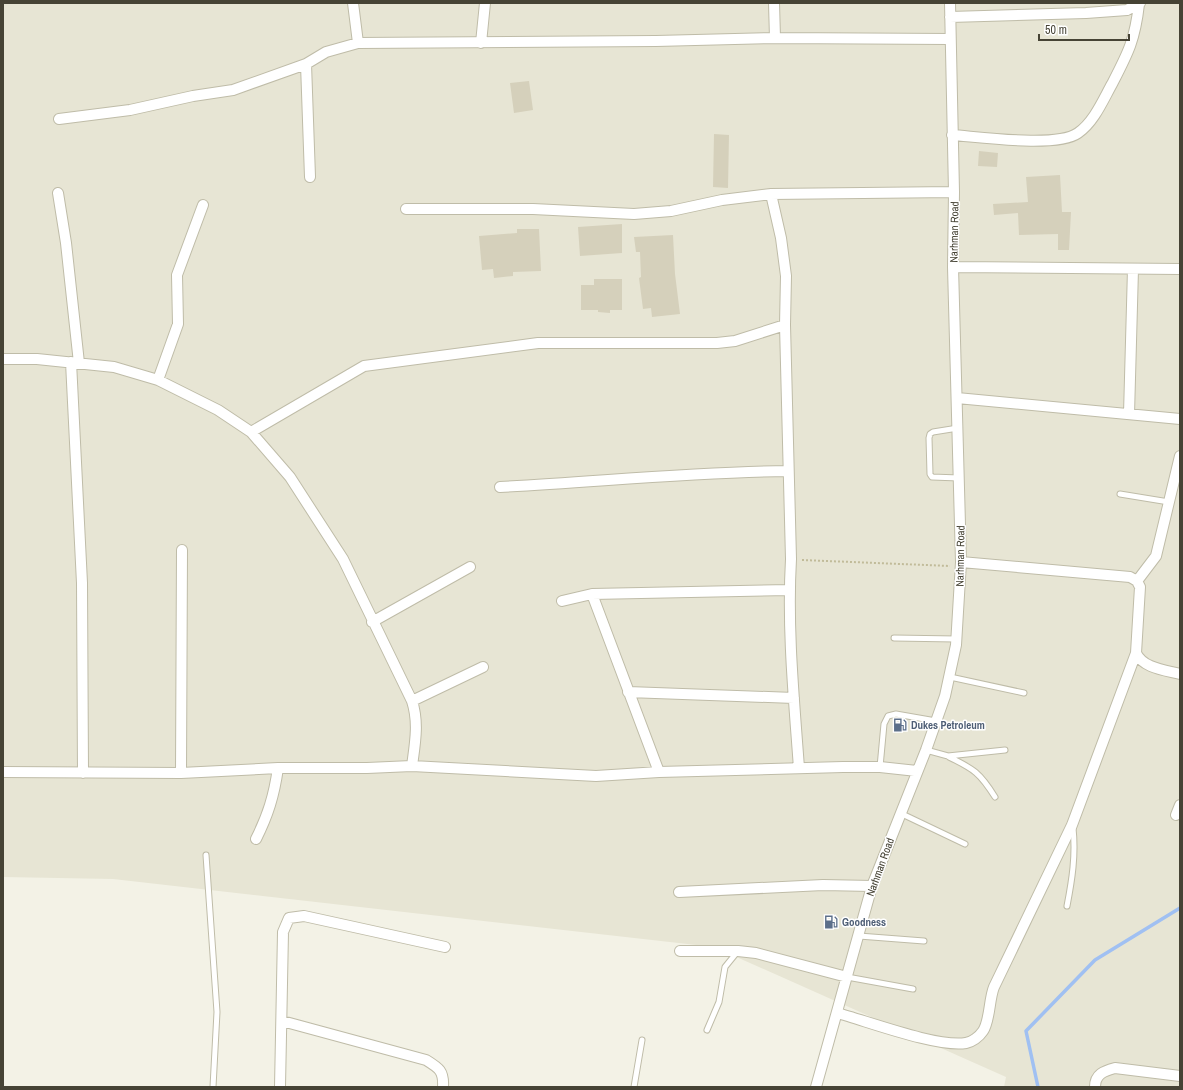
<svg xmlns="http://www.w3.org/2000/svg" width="1183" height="1090" font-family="'Archivo Narrow',sans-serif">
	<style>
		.residential { fill: #e7e5d4 }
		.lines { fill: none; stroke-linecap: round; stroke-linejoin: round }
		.stream { stroke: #a0c0f2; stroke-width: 3.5 }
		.building { fill: #d5d0bb }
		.service-casing { stroke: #bfbca8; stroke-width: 7 }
		.minor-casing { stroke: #bfbca8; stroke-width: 12 }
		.path { stroke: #c1bb99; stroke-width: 2; stroke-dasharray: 2 2; stroke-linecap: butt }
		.service { stroke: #fff; stroke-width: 5 }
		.minor { stroke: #fff; stroke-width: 10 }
		.labels { text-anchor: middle; stroke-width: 3; stroke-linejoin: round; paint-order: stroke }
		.street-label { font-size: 11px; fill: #464335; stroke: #fff }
		.service-label { font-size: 11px; font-weight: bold; fill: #4e5e75; stroke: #fff; text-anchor: start }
	</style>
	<rect width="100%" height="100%" fill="#f3f2e6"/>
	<path class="residential" d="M3 3H1180V1087H1004L1006 1077 714 947 113 879 3 877Z"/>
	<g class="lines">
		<path class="stream" d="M1038 1087 1026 1031 1095 960 1180 908"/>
	</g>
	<path class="building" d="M529 81 533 110 514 113 510 83Z
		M714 134 729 135 728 188 713 187Z
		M979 151 998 153 997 167 978 166Z
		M1060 175 1062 212H1071L1069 250H1058V234L1019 235 1018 213 994 215 993 204 1028 202 1026 177Z
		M622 224V253L580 256 578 227Z
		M517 229H539L541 271 513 272V276L494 278 493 269 482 270 479 236 517 233Z
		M673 235 675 274 680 314 652 317 651 308 643 309 639 278 641 277 640 252H636L634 237Z
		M594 279H622V310H610V313L598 312V310H581V285H594Z"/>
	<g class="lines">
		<g class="service-casing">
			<path id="service" d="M958 428 933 432 930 434 929 438 930 474 932 477 959 478
				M1120 494 1169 502
				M894 638 956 639
				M950 677 1024 693
				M926 750 948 756 1005 750
				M949 757C974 769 980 773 995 797
				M880 767 884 724 888 716 896 714 936 721
				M900 813 965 844
				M206 855 217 1012 213 1087
				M1067 906C1072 880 1076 855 1073 828
				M859 936 924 941
				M847 977 913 989
				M707 1030 719 1002 725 967 738 951
				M634 1087 642 1040"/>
		</g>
		<g class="minor-casing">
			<path id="minor" d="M353 3 358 43
				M774 3 775 38
				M950 17 1086 13 1127 10 1140 3
				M481 43 485 3
				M306 64 310 177
				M59 119 130 110 193 96 233 90 306 64 326 52 358 43 656 41 775 38 950 39
				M952 135C980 137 1057 148 1078 133 1094 122 1103 100 1112 84 1128 53 1135 40 1139 4
				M58 193 66 243 79 363
				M771 194 781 238 786 276 785 325 791 559C787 628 794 699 799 768
				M406 209H533L634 214 671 211 722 200 771 194 954 192
				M953 267 1180 269
				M3 359H37L114 367 158 380 218 410 251 432 290 477 343 559 412 701C419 723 415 743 412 766
				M71 362 82 583 83 773
				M158 380 178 324 177 275 203 205
				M957 398 1180 419
				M1129 414 1133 269
				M251 432 364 366 538 343H717L735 341 785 325
				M500 487C597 482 692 472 788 471
				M961 562 1130 577 1137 581 1140 587 1136 653C1143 668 1164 670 1180 674
				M1137 581 1156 556 1180 456
				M592 594 659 772
				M562 601 592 594 789 590
				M372 622 470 567
				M628 692 794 698
				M412 701 483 667
				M3 772 181 773 278 768H367L412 766 596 776 659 772 843 767H880L917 771
				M181 773 182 550
				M1176 815 1180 805
				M256 839C268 815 274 796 278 768
				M679 892 823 885 872 886
				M680 951H738L756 953 847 977
				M837 1013C867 1021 938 1048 966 1043 972 1042 979 1037 983 1031 990 1021 989 999 994 987L1072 825 1136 653
				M282 1021 426 1060C439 1068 444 1071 443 1087
				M280 1087 283 932 289 918 304 916 445 947
				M816 1087 872 886 926 750 945 696 956 645 961 562 953 267 954 192 950 3
				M1095 1087C1095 1074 1104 1071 1115 1068L1180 1076"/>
		</g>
		<path class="path" d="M802 560 950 566"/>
		<use href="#service" class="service"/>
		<use href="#minor" class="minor"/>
	</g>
	<defs>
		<g id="fuel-bare" transform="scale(1.08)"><path d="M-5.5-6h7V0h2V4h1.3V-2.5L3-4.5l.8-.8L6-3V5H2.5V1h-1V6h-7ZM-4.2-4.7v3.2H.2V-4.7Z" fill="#5c6f8a" stroke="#fff" stroke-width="2.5" paint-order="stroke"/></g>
	</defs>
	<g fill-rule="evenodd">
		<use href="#fuel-bare" x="900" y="725"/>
		<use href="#fuel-bare" x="831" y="922"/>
	</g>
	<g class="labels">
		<g class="street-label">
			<text transform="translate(954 232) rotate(-89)" y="4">Narhman Road</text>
			<text transform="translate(960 556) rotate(-89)" y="4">Narhman Road</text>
			<text transform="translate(880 867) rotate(-70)" y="4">Narhman Road</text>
		</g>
		<g class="service-label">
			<text x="911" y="729">Dukes Petroleum</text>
			<text x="842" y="926">Goodness</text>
		</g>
	</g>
	<rect width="1183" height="1090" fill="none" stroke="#464335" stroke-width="8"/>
	<path d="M1039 34v6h90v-6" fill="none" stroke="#464335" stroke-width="2"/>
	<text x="1045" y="34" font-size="12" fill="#464335" stroke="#ffffff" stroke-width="3" paint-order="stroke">50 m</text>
</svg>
